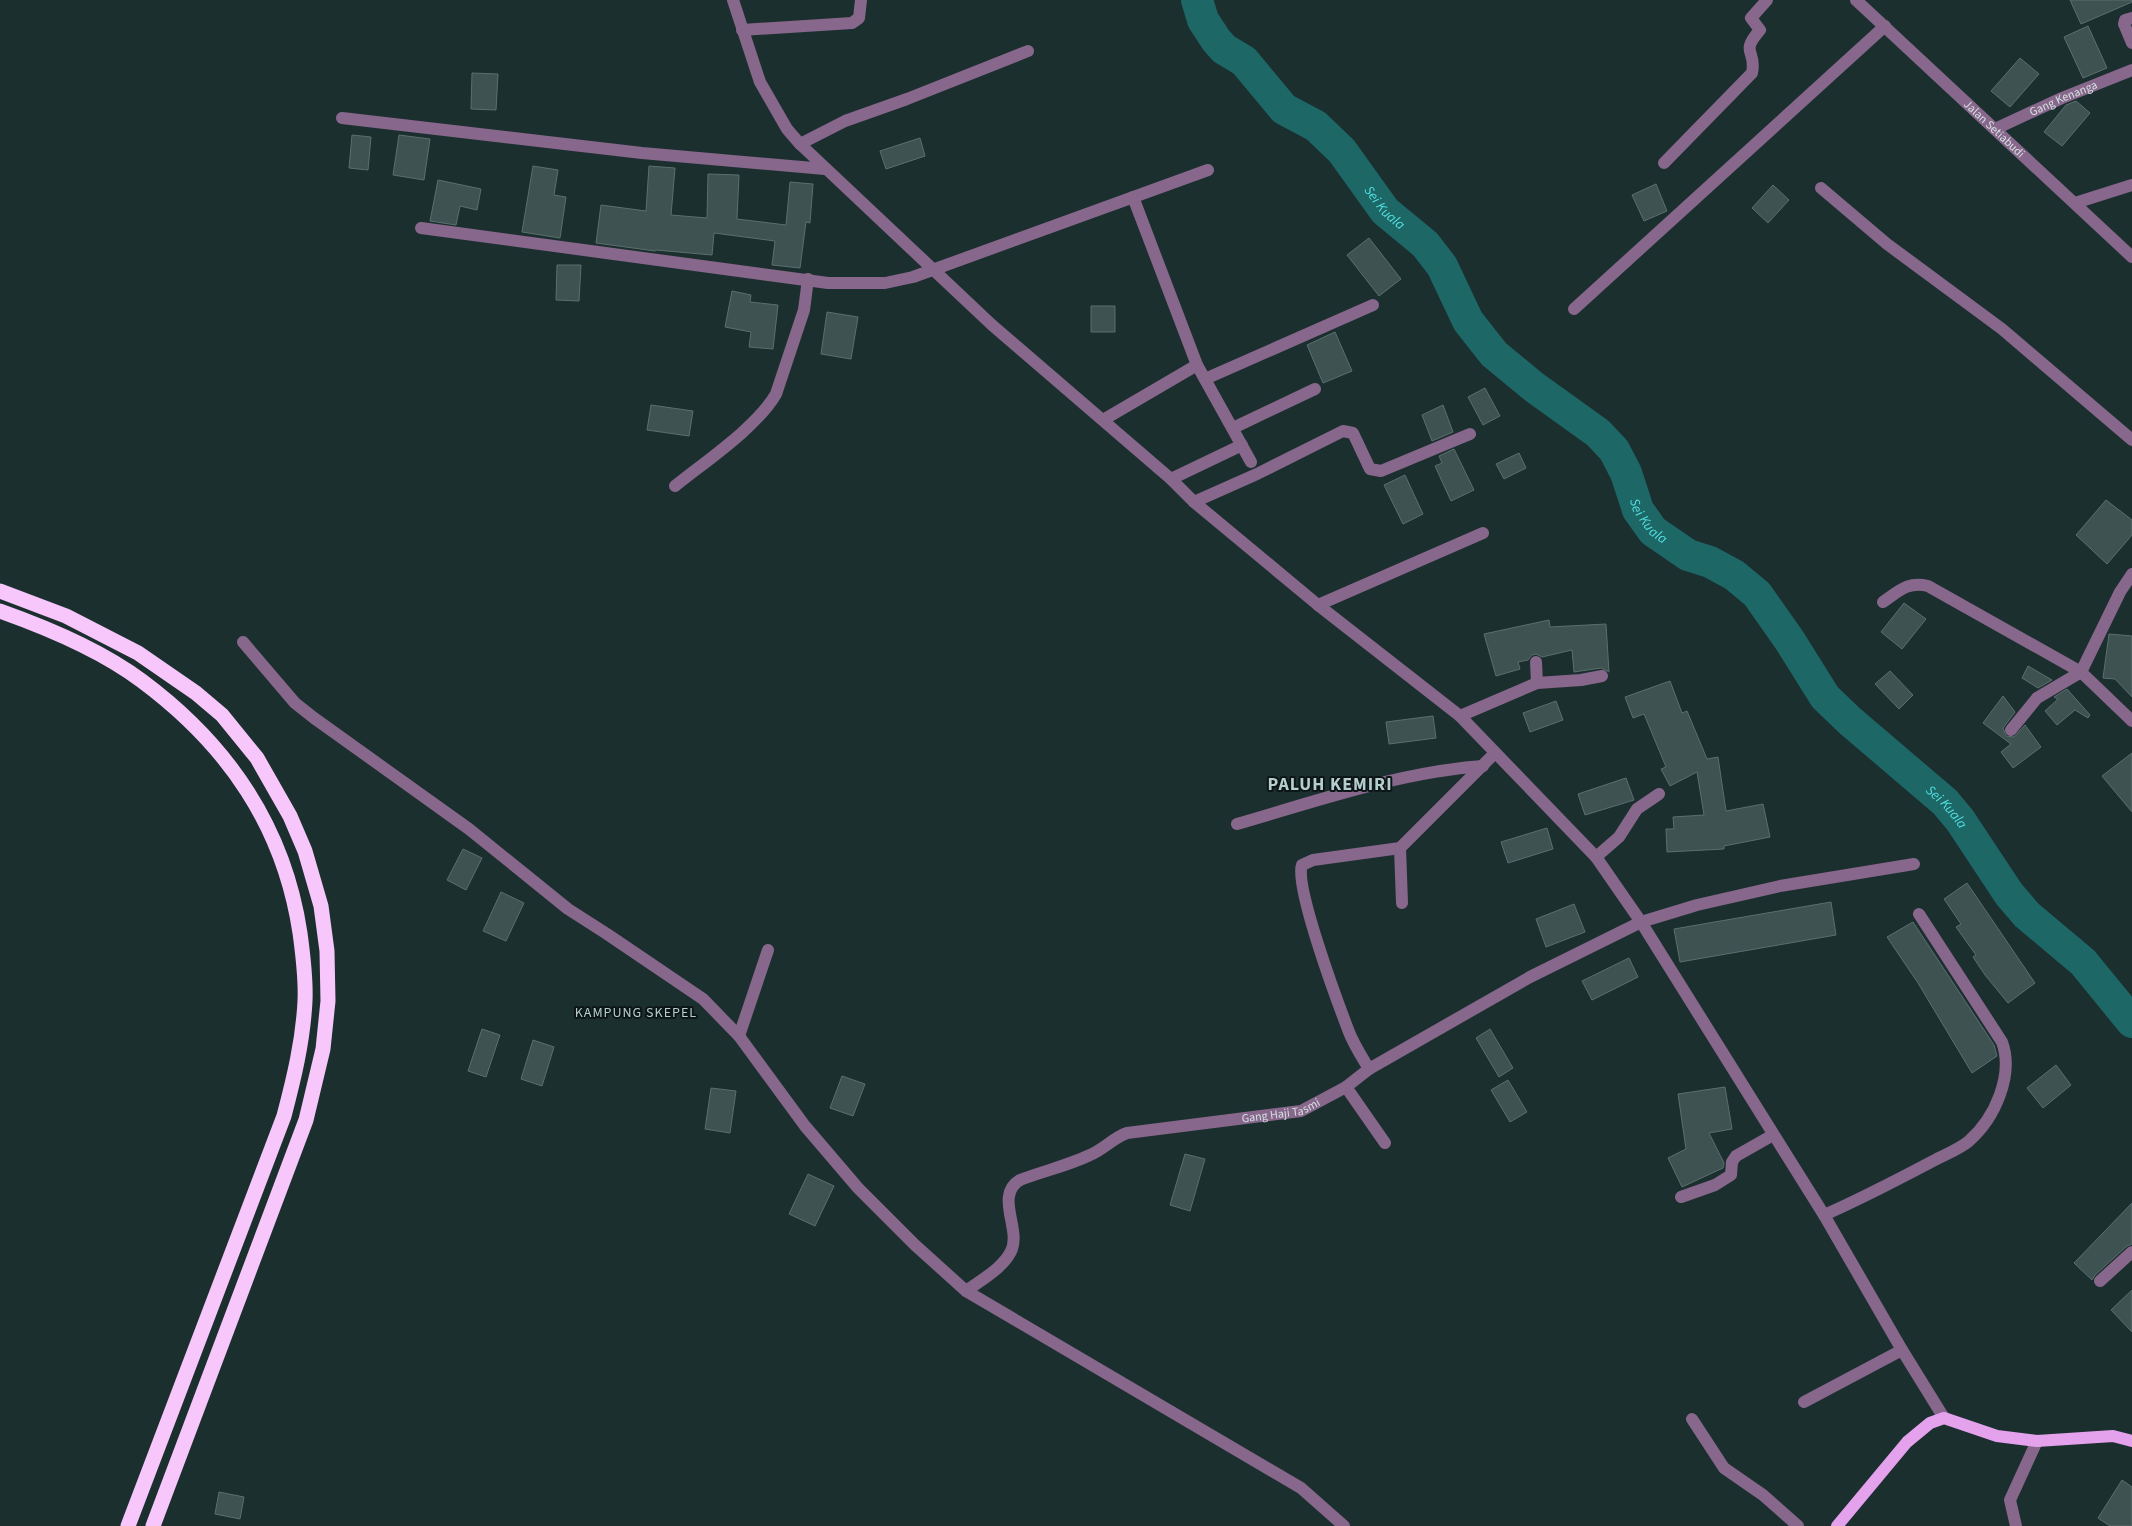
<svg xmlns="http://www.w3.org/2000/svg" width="2132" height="1526" font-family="'Source Sans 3',sans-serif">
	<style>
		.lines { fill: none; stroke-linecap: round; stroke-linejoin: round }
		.river { stroke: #1d6767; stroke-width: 32 }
		.building { fill: #3e5252; stroke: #5a6f6e }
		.minor { stroke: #87678b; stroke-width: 12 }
		.major { stroke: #e4a1ec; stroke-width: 12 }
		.highway { stroke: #f7c7fc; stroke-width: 15 }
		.labels { text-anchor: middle; stroke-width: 4; stroke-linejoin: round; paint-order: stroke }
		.street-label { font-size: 12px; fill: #d4e0e0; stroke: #0d1616 }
		.water-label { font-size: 14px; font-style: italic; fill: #54dedf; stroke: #0d1616 }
		.neighbourhood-label { font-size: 14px; letter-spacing: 1px; fill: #b6cdcd; stroke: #0d1616 }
		.district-label { font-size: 18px; font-weight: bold; letter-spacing: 1px; fill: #b6cdcd; stroke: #0d1616 }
	</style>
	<rect width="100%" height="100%" fill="#1c2f2f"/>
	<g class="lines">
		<path class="river" id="s1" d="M1197 0 1203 20 1216 40 1224 49 1244 61 1284 109 1316 126 1342 151 1385 211 1425 244 1442 266 1468 321 1494 354 1534 387 1598 433 1614 450 1626 473 1638 510 1653 531 1688 555 1710 562 1734 575 1757 594 1790 641 1825 697 1850 721 1945 802 1960 820 2009 894 2027 915 2083 962 2132 1022"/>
	</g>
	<path class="building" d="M2070 0H2132V2L2081 24Z
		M2088 26 2107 68 2083 78 2064 37Z
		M2020 58 2039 74 2010 107 1991 91Z
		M472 73 498 74 496 110 471 109Z
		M2076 101 2090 113 2062 146 2044 132 2066 105Z
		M352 135 371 137 368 170 349 168Z
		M399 135 430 139 424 180 393 175Z
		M920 138 925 156 886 169 880 151Z
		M533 166 558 170 554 195 566 197 560 238 522 232Z
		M649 166 675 168 671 215 707 218 708 174 739 175 737 219 786 225 790 182 813 184 810 223 806 222 800 268 772 265 775 241 714 233 712 255 656 250 655 251 596 243 601 205 646 211Z
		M438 180 481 189 477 210 460 206 456 225 430 221Z
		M1656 184 1667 211 1644 221 1632 195Z
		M1773 185 1789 200 1768 223 1752 208Z
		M1369 238 1401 279 1379 296 1347 255Z
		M557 265H581L579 301 556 300Z
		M732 291 751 295 750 302 778 305 773 349 749 347 751 332 725 327Z
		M1091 306H1115V332H1091Z
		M827 312 858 317 851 359 821 354Z
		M1335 332 1352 371 1323 383 1307 345Z
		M1485 388 1500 416 1483 425 1468 397Z
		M651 405 693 411 689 436 647 430Z
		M1443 405 1453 432 1432 441 1422 415Z
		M1454 449 1474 490 1451 501 1435 466 1442 463 1439 456Z
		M1519 453 1526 468 1504 479 1496 464Z
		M1405 475 1423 514 1403 524 1384 485Z
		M2106 500 2132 520V535L2107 564 2076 535Z
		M1904 603 1926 619 1902 649 1881 632Z
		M1549 620 1550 627 1606 624 1609 672 1601 668 1574 672 1572 650 1542 657 1536 654 1532 655 1528 660 1518 662 1520 669 1496 676 1484 634Z
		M2109 634 2132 636V697L2115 679 2103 678Z
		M2028 666 2052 680 2038 688 2022 678Z
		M1890 671 1913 695 1899 709 1875 684Z
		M1670 681 1682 713 1687 711 1707 759 1718 757 1726 811 1763 804 1770 837 1724 846V849L1667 852 1666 829H1674L1673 817 1704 815 1697 772 1670 786 1661 769 1666 767 1644 714 1633 718 1625 697Z
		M2067 689 2090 715 2088 718 2075 710 2057 725 2045 711 2058 699 2054 697Z
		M2003 696 2015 712 2003 728 2006 736 2014 737 2025 725 2041 747 2013 768 2001 752 2011 744 1983 723Z
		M1556 701 1563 720 1530 732 1523 713Z
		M1433 716 1436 738 1389 744 1386 722Z
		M2132 753V812L2102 776Z
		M1626 778 1634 800 1585 815 1578 794Z
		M1547 828 1553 849 1508 863 1501 842Z
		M463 849 482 858 466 890 447 880Z
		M1967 883 2035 983 2008 1003 1985 975 1973 957 1976 955 1956 927 1961 924 1944 899Z
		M501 892 524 903 506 941 483 931Z
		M1831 902 1836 935 1680 962 1674 929Z
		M1574 904 1585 932 1546 947 1536 919Z
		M1913 922 1994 1045 1997 1056 1972 1073 1918 983 1887 937Z
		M1629 958 1638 977 1592 1000 1582 981Z
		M482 1029 500 1035 486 1077 468 1071Z
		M1490 1029 1513 1068 1499 1077 1476 1038Z
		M533 1040 554 1047 542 1086 521 1079Z
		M2056 1065 2071 1085 2043 1108 2027 1088Z
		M842 1076 865 1084 853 1116 830 1108Z
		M1508 1080 1527 1112 1510 1122 1491 1090Z
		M1725 1087 1732 1129 1709 1133 1724 1163 1723 1168 1682 1187 1668 1158 1686 1149 1678 1094Z
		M711 1088 736 1091 730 1133 705 1129Z
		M1185 1154 1205 1159 1190 1211 1170 1205Z
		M808 1174 834 1186 815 1226 789 1214Z
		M2132 1203V1244L2127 1246 2095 1275 2092 1280 2074 1263Z
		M2132 1290V1332L2111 1310Z
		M2122 1480 2132 1487V1526H2110L2098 1518Z
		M219 1492 244 1497 240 1519 215 1514Z"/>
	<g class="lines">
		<g class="minor">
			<path d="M733 0 760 82 787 129 800 144 992 325 1171 479 1194 502 1318 605 1460 716 1596 857 1641 922 1824 1215 1902 1350 1944 1418"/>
			<path id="s2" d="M1856 0 2132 257"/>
			<path d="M2132 18 2125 20 2124 24 2132 43"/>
			<path d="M742 30 852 23 859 18 861 0"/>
			<path d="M342 118 642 153 825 169"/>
			<path id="s3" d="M1995 129 2062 98 2132 70"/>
			<path d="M800 144 845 121 907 99 1028 51"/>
			<path d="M1664 163 1752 73C1757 49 1739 54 1760 30L1751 18 1767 0"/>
			<path d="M1821 188 1887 244 2002 329 2132 440"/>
			<path d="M1133 197 1197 365 1251 462"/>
			<path d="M2075 203 2132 185"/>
			<path d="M421 228 828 283H885L913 277 1208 170"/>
			<path d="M1574 309 1885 26"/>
			<path d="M1205 379 1373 305"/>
			<path d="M1103 420 1197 365"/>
			<path d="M1233 428 1315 389"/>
			<path d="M1171 479 1242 445"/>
			<path d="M675 486C706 461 757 427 776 394L804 310 808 279"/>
			<path d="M1194 502 1257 474 1343 431 1353 433 1370 469 1381 471 1470 434"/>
			<path d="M1883 602C1899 591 1908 581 1928 586L2081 672 2132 721"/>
			<path d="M1318 605 1483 533"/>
			<path d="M243 642 295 703 314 718 469 829 568 909 607 934 703 999 739 1036 805 1126 858 1188 915 1245 966 1291 1301 1488 1344 1526"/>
			<path d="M1536 662 1537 683"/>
			<path d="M1460 716 1537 683 1581 680 1602 676"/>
			<path d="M2011 730 2037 698 2081 672 2120 592 2132 574"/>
			<path d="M1237 824C1317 801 1400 772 1483 766"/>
			<path d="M1400 848 1402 903"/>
			<path d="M1596 857 1619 837 1637 809 1659 794"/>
			<path d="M739 1036 768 950"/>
			<path d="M1369 1069C1362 1057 1354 1045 1349 1032 1339 1006 1294 886 1302 865L1313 860 1400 848 1495 753"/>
			<path d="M1346 1087 1385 1143"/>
			<path d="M1681 1197 1715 1185 1731 1175 1732 1162 1736 1156 1773 1135"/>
			<path d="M1824 1215C1861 1199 1897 1180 1933 1161 1944 1155 1960 1149 1969 1141 1995 1118 2014 1075 2002 1042L1919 914"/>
			<path d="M2100 1281 2132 1252"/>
			<path id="s4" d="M966 1291C981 1280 1005 1267 1012 1249 1020 1227 995 1195 1020 1180 1043 1171 1067 1166 1090 1155 1104 1149 1113 1138 1127 1133L1301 1111 1346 1087 1369 1069 1530 977 1641 922 1697 905 1780 886 1914 864"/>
			<path d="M1804 1402 1902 1350"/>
			<path d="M1692 1419 1724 1468 1763 1495 1798 1526"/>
			<path d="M2016 1526 2010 1500 2037 1441"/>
		</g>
		<path class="major" d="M1837 1526 1907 1442 1930 1423 1944 1418 1997 1436 2037 1441 2113 1436 2132 1441"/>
		<path class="highway" d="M0 591 66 616 138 653 196 693 222 715 257 758 290 816 305 851 321 906 327 951 328 1001 323 1049 306 1120 153 1526
			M0 611C48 628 101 650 142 681 228 745 284 826 300 933 303 955 306 979 305 1001 303 1041 294 1078 284 1116L128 1526"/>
	</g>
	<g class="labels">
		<g class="street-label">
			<text dy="4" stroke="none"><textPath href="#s3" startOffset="75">Gang Kenanga</textPath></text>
			<text dy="4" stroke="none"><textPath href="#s2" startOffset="189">Jalan Setiabudi</textPath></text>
			<text dy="4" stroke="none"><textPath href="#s4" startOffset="410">Gang Haji Tasmi</textPath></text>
		</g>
		<g class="water-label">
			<text dy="5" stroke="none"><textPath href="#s1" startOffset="286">Sei Kuala</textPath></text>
			<text dy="5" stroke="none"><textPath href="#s1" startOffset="705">Sei Kuala</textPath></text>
			<text dy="5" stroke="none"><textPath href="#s1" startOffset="1126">Sei Kuala</textPath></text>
		</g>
		<g class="neighbourhood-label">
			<text x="636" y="1017">KAMPUNG SKEPEL</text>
		</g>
		<g class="district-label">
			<text x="1330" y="790">PALUH KEMIRI</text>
		</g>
	</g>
</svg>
